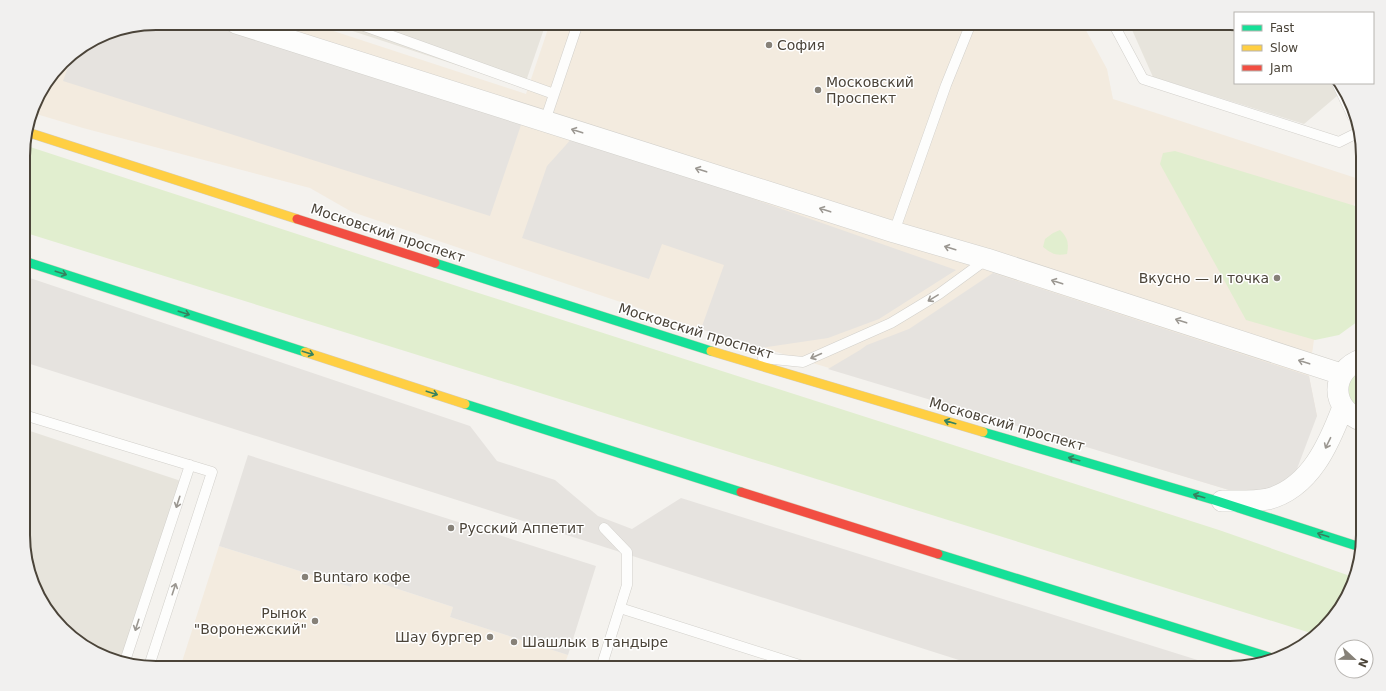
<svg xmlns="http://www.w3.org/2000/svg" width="1386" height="691" font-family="'DejaVu Sans',sans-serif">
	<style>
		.residential { fill: #e7e4dc }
		.commercial { fill: #f3ebdf }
		.green { fill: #e1eecf }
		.parking { fill: #e6e3df }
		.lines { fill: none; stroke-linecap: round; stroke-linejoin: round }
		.lane-casing { stroke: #d2d0cb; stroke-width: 11 }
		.street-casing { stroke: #d2d0cb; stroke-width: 22 }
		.fast-casing { stroke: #d6cebb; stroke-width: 10 }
		.slow-casing { stroke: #d6cebb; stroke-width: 10 }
		.jam-casing { stroke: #d6cebb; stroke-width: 10 }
		.lane { stroke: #fdfdfc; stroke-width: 10 }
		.street { stroke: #fdfdfc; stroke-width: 21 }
		.fast { stroke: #16e098; stroke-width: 9 }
		.slow { stroke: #ffcf43; stroke-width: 9 }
		.jam { stroke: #f24e42; stroke-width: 9 }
		.oneway { stroke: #9b9791 }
		.oneway2 { stroke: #36825f }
		.poi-dot { fill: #868178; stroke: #fff; stroke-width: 1.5 }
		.labels { text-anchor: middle; stroke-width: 3; stroke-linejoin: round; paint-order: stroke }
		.poi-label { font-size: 14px; fill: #4b4439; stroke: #fff; text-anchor: start }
		.street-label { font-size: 14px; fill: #4b4439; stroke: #fff }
		.rim { fill: none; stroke: #4b4439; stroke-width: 2 }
	</style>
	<rect width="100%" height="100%" fill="#f4f2ee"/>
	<path class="residential" d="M328 23H546L524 87Z
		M1129 23H1230L1235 24V83H1341L1344 90 1304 124 1153 77Z
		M24 429 181 481 121 660 97 654 50 616 24 552Z"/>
	<path class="commercial" d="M156 23H309L526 94 550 23H1082L1107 69 1113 99 1362 180 1316 325 1309 376 1317 416 1252 497 701 329 352 212 310 188 83 128 33 113 37 97 68 56 105 33Z
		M219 546 351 587 355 575 453 607 450 617 568 655 563 668H180Z"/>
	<path class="green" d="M24 145 469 290 1219 530 1353 577 1349 594 1314 634 23 232Z
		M1175 151 1362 208V317L1361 319 1339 335 1315 340 1246 320 1160 164 1163 153Z
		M1060 230C1068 238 1069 243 1067 254 1056 256 1052 254 1043 247L1045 239 1053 233Z
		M1363 367V412L1354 407 1346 390 1349 379Z"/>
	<path class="parking" d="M156 23H207L522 122 490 216 63 81 73 53 105 33Z
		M574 136 956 270 879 319 828 338 761 348 701 329 724 265 662 244 649 279 522 238 547 166Z
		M993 273 1309 376 1317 416 1292 482 1252 497 828 369 860 350 867 345 909 329Z
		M24 276 470 426 497 461 555 480 598 516 632 529 681 498 1223 668H984L24 362Z
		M248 455 596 566 568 655 450 617 453 607 355 575 351 587 219 546Z"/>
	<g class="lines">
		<g class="lane-casing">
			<path id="lane" d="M356 23 554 94
				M1113 23 1143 79 1339 142 1359 132
				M1337 83 1353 117
				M545 121 578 23
				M894 232 946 85 971 23
				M763 358 803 362 891 323 939 294 987 259
				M24 415 212 472 149 666
				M620 608 809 668
				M125 661 190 465
				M601 668 627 585V552L604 528"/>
		</g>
		<g class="street-casing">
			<path id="street" d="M236 23 894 232 987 259 1341 374
				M1363 359C1329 370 1330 410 1363 421
				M1222 501C1236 501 1253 502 1268 499 1310 488 1329 444 1343 407"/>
		</g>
		<g class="fast-casing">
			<path id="fast" d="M24 261 305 352
				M435 263 711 351
				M465 404 741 492
				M983 432 1214 500 1360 547
				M938 554 1269 657"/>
		</g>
		<g class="slow-casing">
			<path id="slow" d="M27 132 297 219
				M711 351 983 432
				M305 352 465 404"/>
		</g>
		<g class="jam-casing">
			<path id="jam" d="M297 219 435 263
				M741 492 938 554"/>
		</g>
		<use href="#lane" class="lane"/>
		<use href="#street" class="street"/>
		<use href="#fast" class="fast"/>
		<use href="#slow" class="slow"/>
		<use href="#jam" class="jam"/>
	</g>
	<defs><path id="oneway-shaft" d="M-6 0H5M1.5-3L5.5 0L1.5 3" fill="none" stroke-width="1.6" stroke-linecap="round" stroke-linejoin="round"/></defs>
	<g class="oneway">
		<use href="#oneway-shaft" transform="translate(577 131) rotate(-162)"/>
		<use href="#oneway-shaft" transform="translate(701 170) rotate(-162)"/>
		<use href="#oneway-shaft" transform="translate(825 210) rotate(-162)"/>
		<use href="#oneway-shaft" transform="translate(950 248) rotate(-163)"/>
		<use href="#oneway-shaft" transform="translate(1057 282) rotate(-162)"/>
		<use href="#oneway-shaft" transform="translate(933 298) rotate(149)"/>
		<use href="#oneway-shaft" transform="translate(1181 321) rotate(-162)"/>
		<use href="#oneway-shaft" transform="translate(816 356) rotate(156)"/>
		<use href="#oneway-shaft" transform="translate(1304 362) rotate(-162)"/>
		<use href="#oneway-shaft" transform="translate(1328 443) rotate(116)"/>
		<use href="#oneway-shaft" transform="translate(178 502) rotate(108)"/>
		<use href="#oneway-shaft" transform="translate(174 589) rotate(-72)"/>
		<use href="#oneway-shaft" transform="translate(137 625) rotate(108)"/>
	</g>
	<g class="oneway2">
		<use href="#oneway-shaft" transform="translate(61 273) rotate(18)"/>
		<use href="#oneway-shaft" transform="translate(184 313) rotate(18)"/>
		<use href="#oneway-shaft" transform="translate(308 353) rotate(18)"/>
		<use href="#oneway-shaft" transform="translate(432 393) rotate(18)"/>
		<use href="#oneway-shaft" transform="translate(950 422) rotate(-164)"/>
		<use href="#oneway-shaft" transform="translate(1074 459) rotate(-164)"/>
		<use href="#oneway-shaft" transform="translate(1199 496) rotate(-164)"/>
		<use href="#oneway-shaft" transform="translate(1323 535) rotate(-162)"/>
	</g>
	<g class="poi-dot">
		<circle cx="769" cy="45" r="4"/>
		<circle cx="818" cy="90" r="4"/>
		<circle cx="1277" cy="278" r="4"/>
		<circle cx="451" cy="528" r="4"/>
		<circle cx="305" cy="577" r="4"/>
		<circle cx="315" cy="621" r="4"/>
		<circle cx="490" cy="637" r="4"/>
		<circle cx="514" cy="642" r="4"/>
	</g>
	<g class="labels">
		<g class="poi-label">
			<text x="777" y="50">София</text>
			<text x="826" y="87">Московский<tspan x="826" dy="16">Проспект</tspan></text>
			<text x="1269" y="283" text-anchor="end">Вкусно — и точка</text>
			<text x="459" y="533">Русский Аппетит</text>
			<text x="313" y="582">Buntaro кофе</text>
			<text x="307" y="618" text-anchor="end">Рынок<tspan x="307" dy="16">"Воронежский"</tspan></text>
			<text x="482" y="642" text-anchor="end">Шау бургер</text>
			<text x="522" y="647">Шашлык в тандыре</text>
		</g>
		<g class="street-label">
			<text transform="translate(388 233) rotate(18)" y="5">Московский проспект</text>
			<text transform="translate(696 331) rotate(17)" y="5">Московский проспект</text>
			<text transform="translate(1007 424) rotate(16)" y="5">Московский проспект</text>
		</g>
	</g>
	<path d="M0 0H1386V691H0ZM156 30H1230A126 126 0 0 1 1356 156V535A126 126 0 0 1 1230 661H156A126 126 0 0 1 30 535V156A126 126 0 0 1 156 30Z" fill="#f1f0ef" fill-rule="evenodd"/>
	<path class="rim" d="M156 30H1230A126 126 0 0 1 1356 156V535A126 126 0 0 1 1230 661H156A126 126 0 0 1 30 535V156A126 126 0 0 1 156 30Z"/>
	<rect x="1234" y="12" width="140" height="72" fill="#ffffff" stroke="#b7b4b0"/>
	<rect x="1242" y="25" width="20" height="6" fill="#16e098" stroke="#b7b4b0"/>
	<text x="1270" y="32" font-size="12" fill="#4b4439">Fast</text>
	<rect x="1242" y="45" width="20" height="6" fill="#ffcf43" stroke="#b7b4b0"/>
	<text x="1270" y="52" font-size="12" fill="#4b4439">Slow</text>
	<rect x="1242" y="65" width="20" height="6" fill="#f24e42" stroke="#b7b4b0"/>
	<text x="1270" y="72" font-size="12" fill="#4b4439">Jam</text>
	<g transform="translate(1354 659) rotate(112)"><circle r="19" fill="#ffffff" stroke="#b7b4b0"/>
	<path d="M0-3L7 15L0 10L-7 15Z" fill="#868178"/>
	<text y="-6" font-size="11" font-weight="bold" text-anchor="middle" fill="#4b4439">N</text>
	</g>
</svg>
